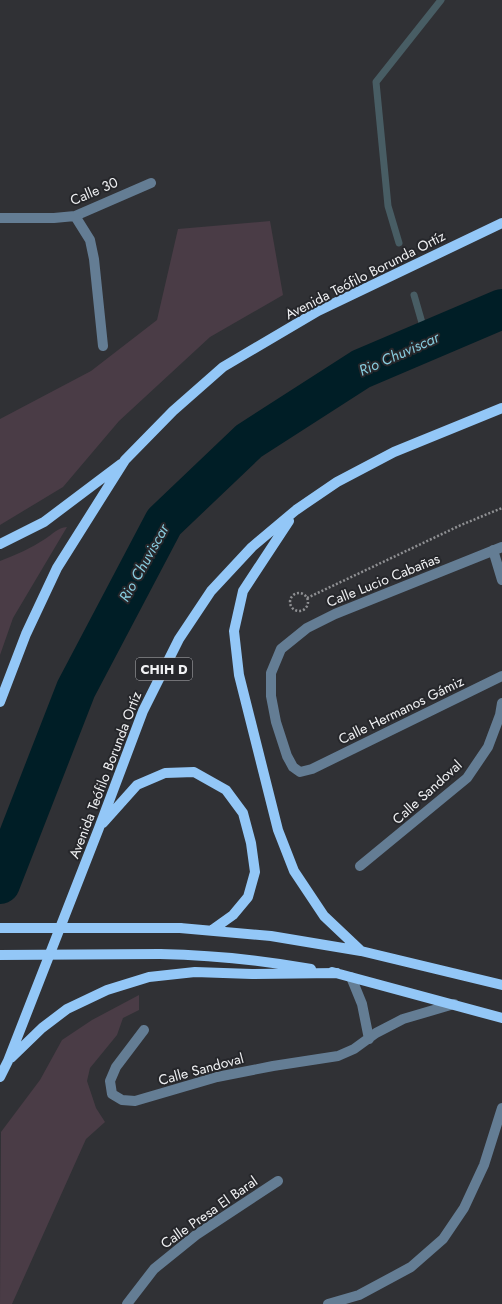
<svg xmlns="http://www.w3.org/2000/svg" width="502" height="1304" font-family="Jost,sans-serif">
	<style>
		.green { fill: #4a3c46 }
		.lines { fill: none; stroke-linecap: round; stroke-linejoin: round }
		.stream { stroke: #485d64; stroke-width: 7 }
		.river { stroke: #001e26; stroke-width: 40 }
		.path { stroke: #8f9093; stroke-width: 2.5; stroke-dasharray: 2 2; stroke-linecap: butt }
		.minor { stroke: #647d94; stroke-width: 10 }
		.major { stroke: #93c7f7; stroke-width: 10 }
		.major-bridge { stroke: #93c7f7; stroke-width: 10 }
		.labels { text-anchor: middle; stroke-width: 4; stroke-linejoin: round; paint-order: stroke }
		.shield { fill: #26272b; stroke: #b3b4b7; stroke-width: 1 }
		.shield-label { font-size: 13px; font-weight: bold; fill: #f0f1f3 }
		.street-label { font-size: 14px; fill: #f0f1f3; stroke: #26272b }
		.water-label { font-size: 15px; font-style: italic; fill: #88cbdd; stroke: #26272b }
	</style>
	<rect width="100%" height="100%" fill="#303135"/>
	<path class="green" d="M270 221 283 295 210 337 119 421 63 487 0 525V419L91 371 157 320 178 229Z
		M67 527 13 618 0 655V561C16 555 31 548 45 539 53 534 57 528 67 527Z
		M139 995V1010L123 1018 117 1035 90 1068 87 1081 96 1108 105 1122 86 1139 12 1304H0L1 1132 40 1080 62 1040 92 1020Z"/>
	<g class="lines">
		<path class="stream" d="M399 243 388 206 376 82 441 0
			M414 295 427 340"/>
		<path class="river" d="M0 884 76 689 164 522 249 441 361 369 502 309"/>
		<path class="path" d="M290 602a9 9 0 1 1 18 0a9 9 0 1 1-18 0Z
			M307 598 461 525 502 508"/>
		<path class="minor" d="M75 216 90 240 94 259 103 346
			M0 218H54L75 216 151 183
			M502 547 335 614 307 628 281 649 271 673V696L276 722 287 756 293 767 300 772 312 769 502 676
			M493 550 502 580
			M360 866 467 778 488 747 500 715 502 703
			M351 977 362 1004 369 1039
			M144 1030 116 1067 110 1081 112 1094 122 1100 135 1101 217 1077 273 1066 338 1056 354 1049 376 1033 403 1019 454 1004
			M127 1304 154 1269 196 1235 278 1181
			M328 1304 359 1295 411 1267 443 1239 464 1208 484 1165 502 1108"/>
		<path class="major" d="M289 521 243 591 234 631 239 675 278 830 294 871 324 916 361 951
			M0 544 44 522 121 464
			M0 702 26 634 57 568 125 460 173 411 223 367 318 311 502 223
			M103 823 137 785 165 773 194 772 226 790 243 813 251 843 255 872 248 897 233 915 212 930
			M180 928 271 936 361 951 502 985
			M160 954C211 955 261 960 311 969
			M332 972 502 1018
			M11 1058 42 1028 67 1009 107 990 149 977 195 972 252 974 337 973
			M0 1077 8 1061 99 828 143 711 179 639 211 591 252 547 296 510 337 482 394 452 502 408"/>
		<path class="major-bridge" d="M0 928H180
			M0 955 160 954"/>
	</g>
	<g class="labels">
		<rect class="shield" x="136" y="658" width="56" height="22" rx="3"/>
		<g class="shield-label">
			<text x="164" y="674">CHIH D</text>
		</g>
		<g class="street-label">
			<text transform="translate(94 191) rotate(-23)" y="5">Calle 30</text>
			<text transform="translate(365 275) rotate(-27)" y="5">Avenida Teófilo Borunda Ortíz</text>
			<text transform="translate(383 580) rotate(-22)" y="5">Calle Lucio Cabañas</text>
			<text transform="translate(401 710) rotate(-26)" y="5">Calle Hermanos Gámiz</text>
			<text transform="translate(105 775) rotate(-69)" y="5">Avenida Teófilo Borunda Ortíz</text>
			<text transform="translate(427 792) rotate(-42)" y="5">Calle Sandoval</text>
			<text transform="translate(201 1069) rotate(-15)" y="5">Calle Sandoval</text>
			<text transform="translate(209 1212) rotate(-35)" y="5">Calle Presa El Baral</text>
		</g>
		<g class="water-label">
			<text transform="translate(399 354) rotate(-24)" y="5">Rio Chuviscar</text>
			<text transform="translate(144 563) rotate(-61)" y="5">Rio Chuviscar</text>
		</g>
	</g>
</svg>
